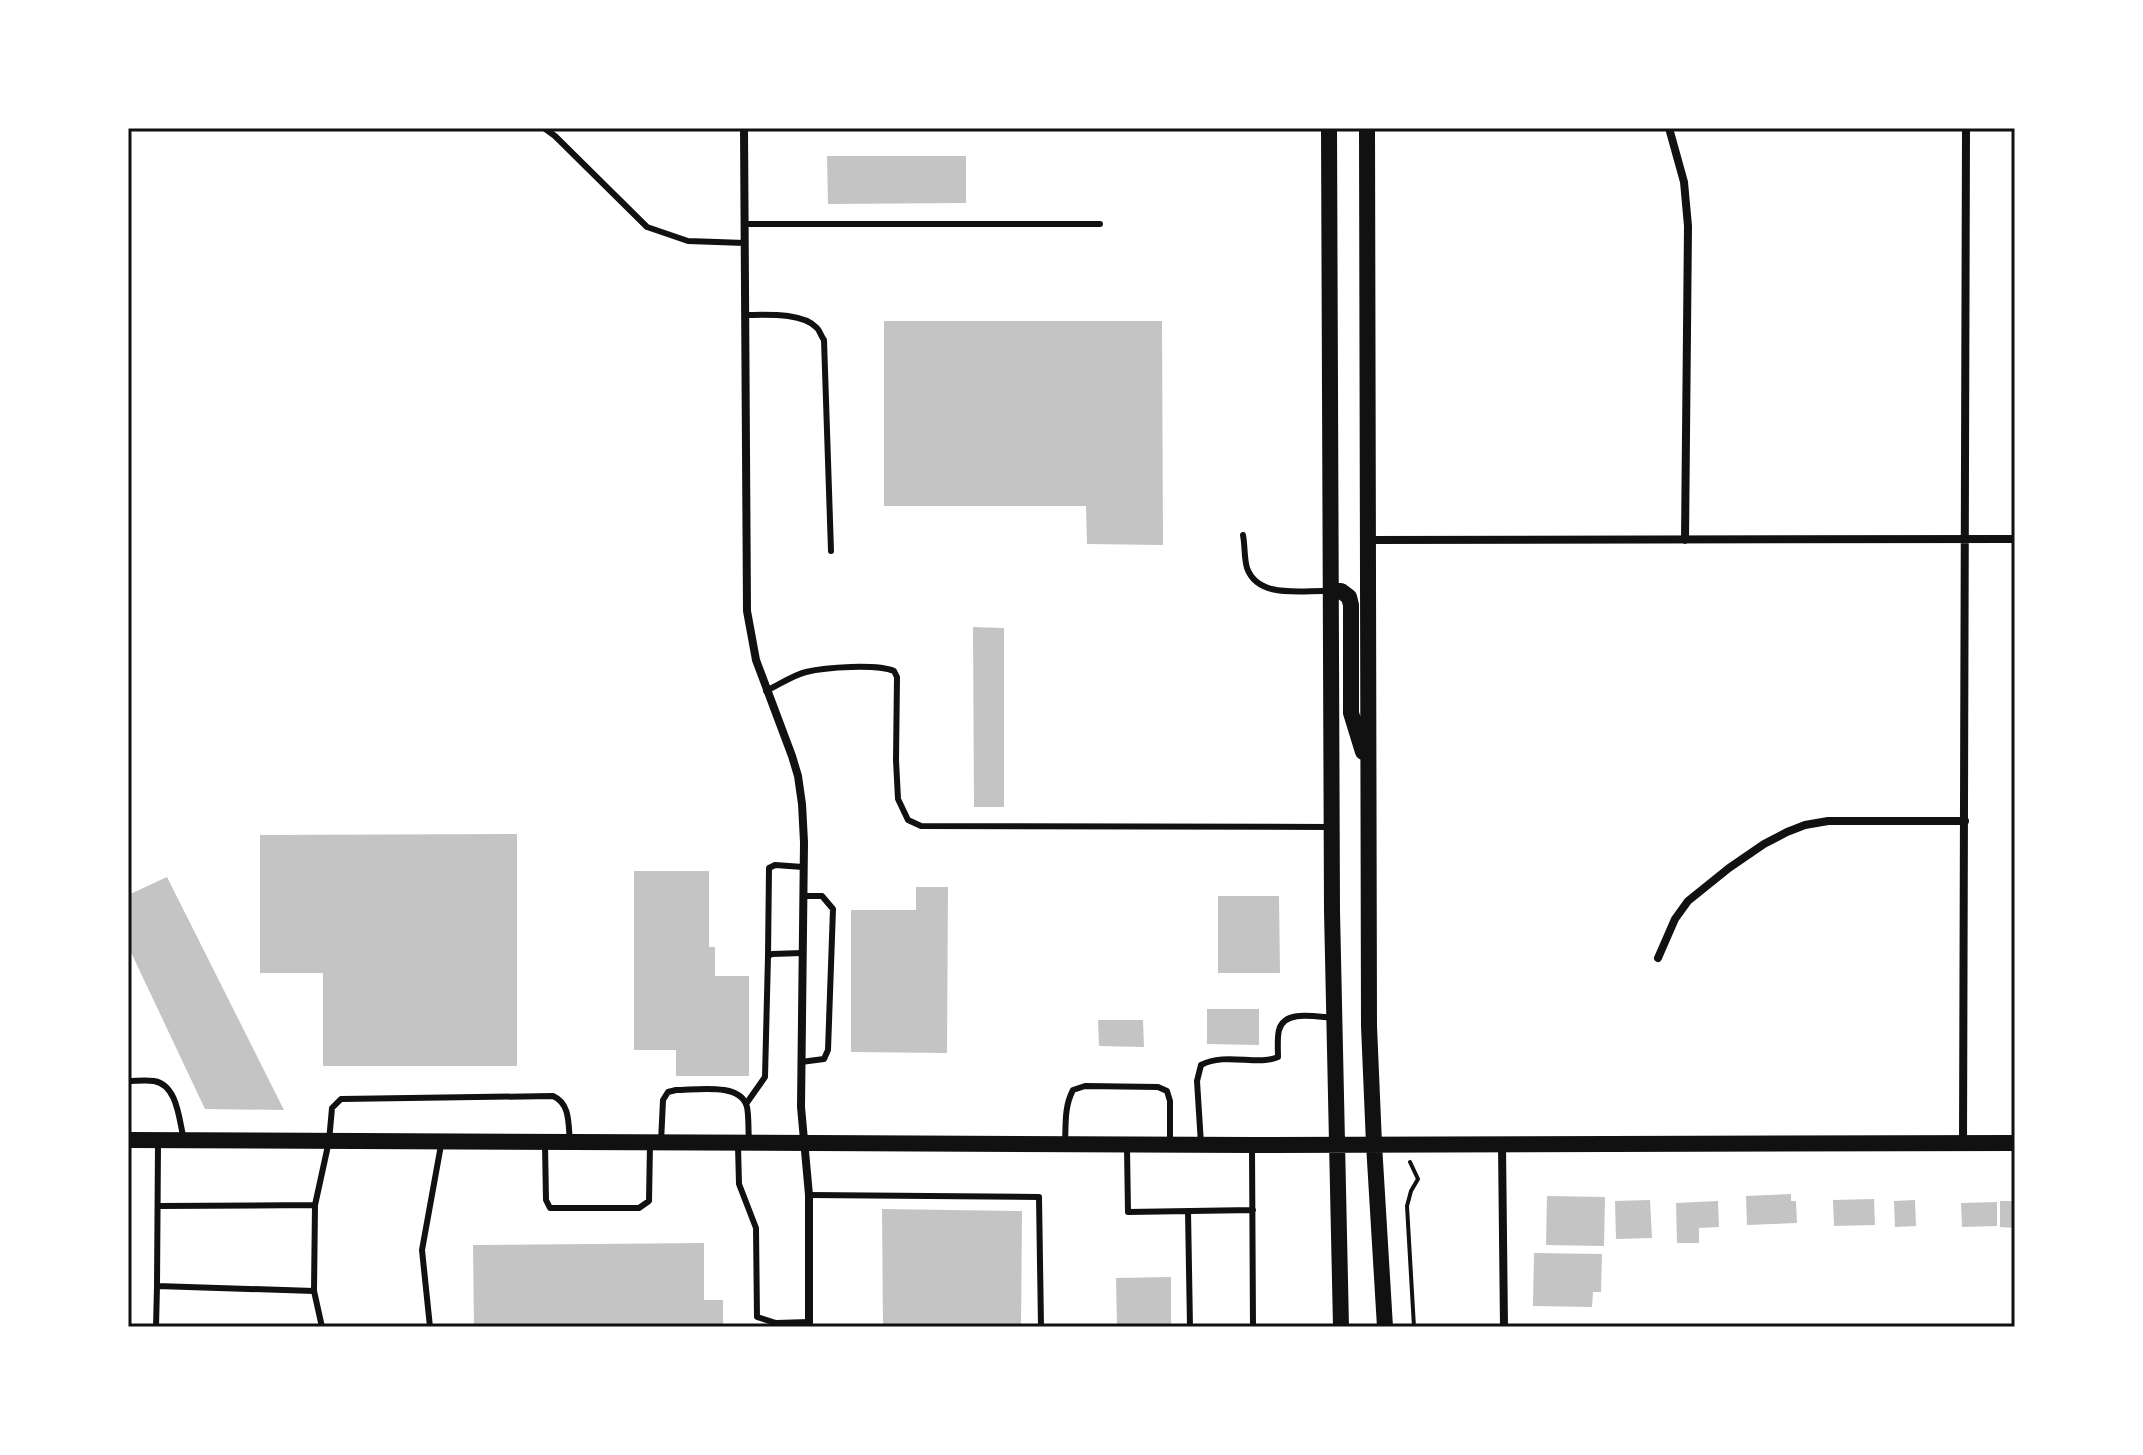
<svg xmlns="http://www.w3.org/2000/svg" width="2143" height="1455" font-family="'PT Serif',serif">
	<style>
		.building { fill: #c4c4c4 }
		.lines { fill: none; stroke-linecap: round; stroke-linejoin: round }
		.path { stroke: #111; stroke-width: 4 }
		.service { stroke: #111; stroke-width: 6 }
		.minor { stroke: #111; stroke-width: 8 }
		.secondary { stroke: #111; stroke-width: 16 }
		.neatline { fill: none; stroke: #111; stroke-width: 3 }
	</style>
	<rect width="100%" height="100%" fill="#fff"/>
	<path class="building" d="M827 156H966V203L828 204Z
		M884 321H1162L1163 545 1087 544 1086 506H884Z
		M973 627 1004 628V807H974Z
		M517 834V1066H323V973H260V835Z
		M634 871H709V947H715V976H749V1076H676V1050H634Z
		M167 877 284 1110 205 1109 128 946V895Z
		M916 887H948L947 1053 851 1052V910H916Z
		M1218 896H1279L1280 973H1218Z
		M1207 1009H1259V1045L1207 1044Z
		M1098 1020H1143L1144 1047 1099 1046Z
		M1791 1194V1201H1796L1797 1223 1747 1225 1746 1196Z
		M1547 1196 1605 1197 1604 1246 1546 1245Z
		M1874 1199 1875 1225 1834 1226 1833 1200Z
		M1650 1200 1652 1238 1616 1239 1615 1201Z
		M1915 1200 1916 1226 1895 1227 1894 1201Z
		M1718 1201 1719 1227 1699 1228V1243H1677L1676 1203Z
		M2000 1201H2015V1228L2000 1227Z
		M1997 1202V1226L1962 1227 1961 1203Z
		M882 1209 1022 1211 1021 1327H883Z
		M704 1243V1300H723V1327H474L473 1245Z
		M1534 1253 1602 1254 1601 1292H1593L1592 1307 1533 1306Z
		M1171 1277V1327H1117L1116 1278Z"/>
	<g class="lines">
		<path class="path" d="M1410 1162 1418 1179 1411 1191 1407 1206 1414 1327"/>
		<path class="service" d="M544 128 555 136 647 227 688 241 745 243
			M745 224H1100
			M745 315C765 315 802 312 817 328 820 331 821 336 824 340L831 551
			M1243 535C1245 545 1244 558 1247 568 1258 599 1301 590 1328 591
			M766 691C779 685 793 675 806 672 826 667 877 664 894 671L897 677 896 760 898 799 908 820 921 826 1330 827
			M768 956 769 868 775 865 803 867
			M801 1062 824 1059 828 1050 833 909 822 896H803
			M128 1081C136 1081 146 1080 154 1081 178 1085 179 1121 184 1140
			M746 1104 765 1077 768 956 772 954 802 953
			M661 1142 663 1100 668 1092 676 1090C696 1090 741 1082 747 1107 749 1117 748 1129 749 1139
			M1065 1143C1066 1125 1064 1107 1073 1090L1085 1086 1158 1087 1167 1091 1170 1101V1144
			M158 1144 157 1286 314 1291 315 1205 329 1141 332 1108 341 1099 553 1096C571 1104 568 1125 570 1142
			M1201 1144 1197 1081 1201 1065C1225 1052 1258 1066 1278 1057 1278 1049 1277 1038 1279 1030 1284 1009 1317 1017 1333 1018
			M545 1145 546 1200 550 1208H639L649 1201 650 1144
			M738 1146 739 1184 756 1228 757 1317 776 1323 809 1322
			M1127 1148 1128 1212 1253 1210
			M1252 1148 1253 1327
			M809 1195 1039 1197 1041 1327
			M158 1206 315 1205
			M1188 1211 1190 1327
			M314 1291 322 1327
			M156 1327 157 1286
			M430 1327 422 1250 441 1145"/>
		<path class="minor" d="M744 128 747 611 756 660 792 756 798 776 802 804 804 842 801 1107 809 1195V1327
			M1669 128 1684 182 1688 226 1685 540
			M1368 540 2015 539
			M1658 958 1675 919 1688 901 1729 868 1764 844 1787 832 1805 825 1828 821H1965
			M1963 1143 1966 128
			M1502 1145 1504 1327"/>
		<path class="secondary" d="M1329 128 1332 911 1341 1327
			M1367 128 1369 1026 1374 1144 1385 1327
			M1331 591H1341L1349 597 1351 605V713L1363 752
			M128 1140 1252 1145 2015 1143"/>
	</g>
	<rect width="2143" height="1455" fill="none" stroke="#ffffff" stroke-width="260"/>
	<rect x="130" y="130" width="1883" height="1195" class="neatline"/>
</svg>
